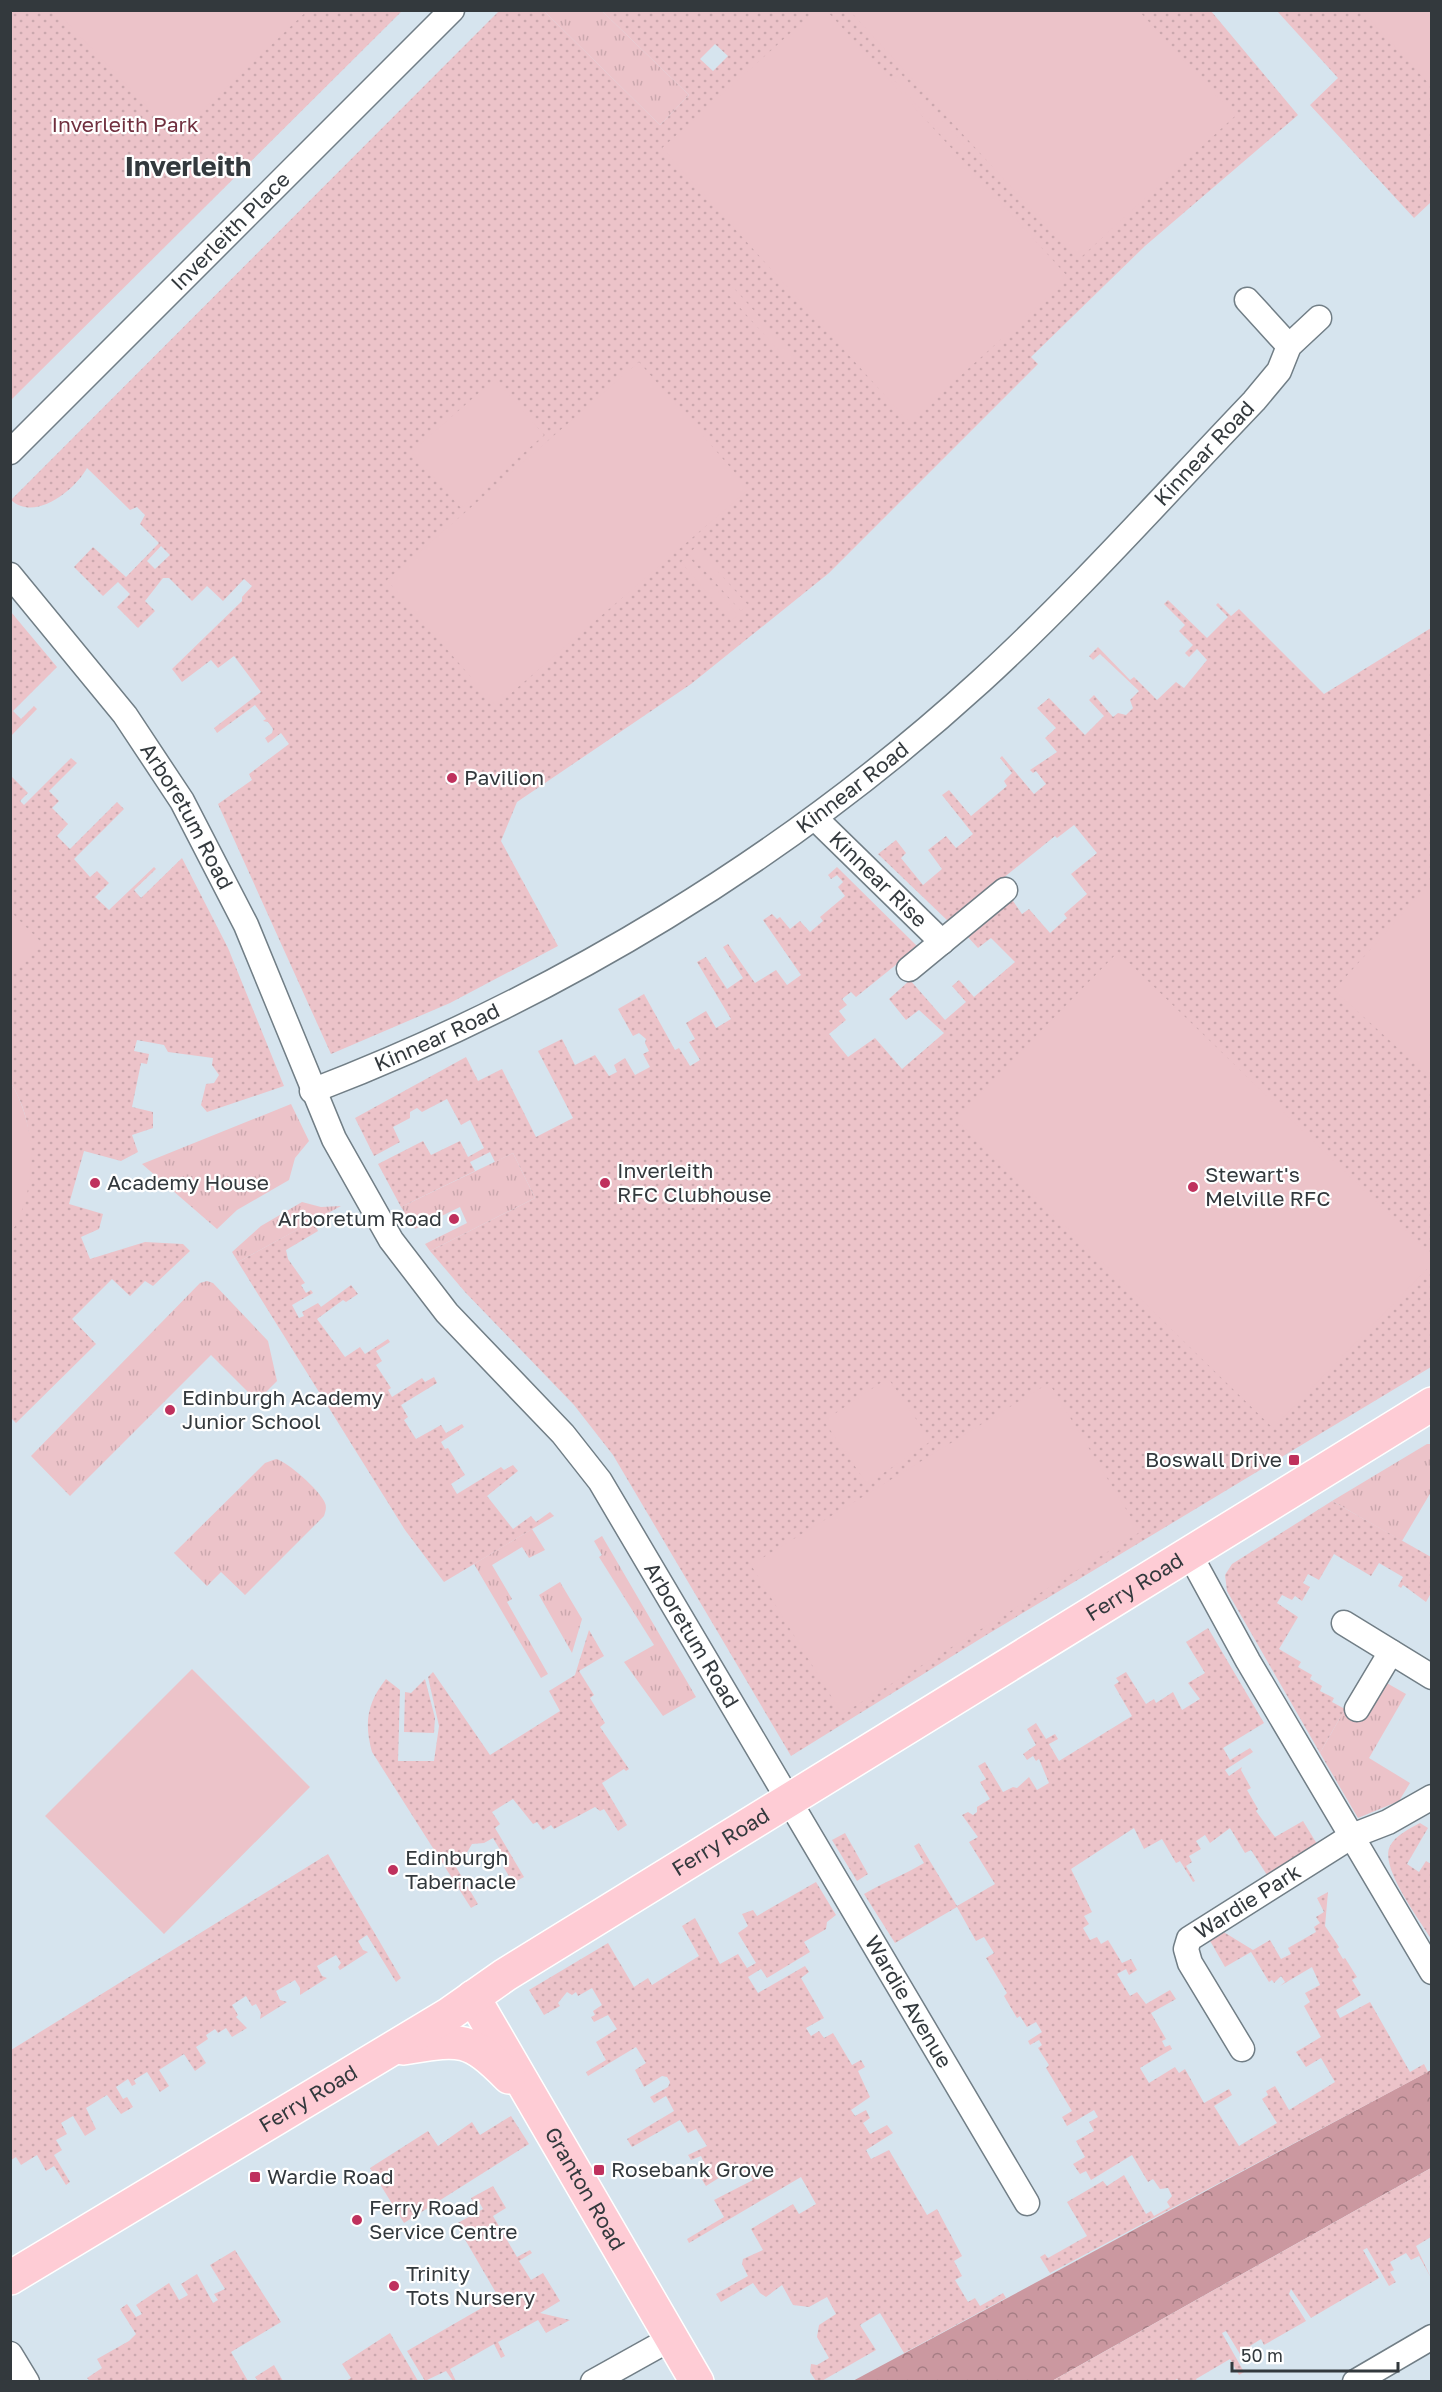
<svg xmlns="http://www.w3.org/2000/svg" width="1442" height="2392" font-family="'Golos Text',sans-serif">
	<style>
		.grass { fill: url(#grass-tufts) }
		.forest { fill: url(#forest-crowns) }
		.park { fill: url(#park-dots); fill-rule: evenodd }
		.pitch { fill: #ecc3c9 }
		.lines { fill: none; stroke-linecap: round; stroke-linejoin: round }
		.street-casing { stroke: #717e86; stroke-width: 27 }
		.primary-casing { stroke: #fff; stroke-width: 36 }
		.street { stroke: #fff; stroke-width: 24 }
		.primary { stroke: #feccd5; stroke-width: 33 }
		.poi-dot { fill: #bf315d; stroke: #fff; stroke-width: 2 }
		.labels { text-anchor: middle; stroke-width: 4.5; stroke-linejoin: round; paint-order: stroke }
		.park-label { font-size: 21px; fill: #70303f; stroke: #fff }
		.street-label { font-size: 21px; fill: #33393d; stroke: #fff }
		.poi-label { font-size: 21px; fill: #33393d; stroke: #fff; text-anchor: start }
		.district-label { font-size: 27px; font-weight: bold; fill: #33393d; stroke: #fff }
	</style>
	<defs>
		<pattern id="grass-tufts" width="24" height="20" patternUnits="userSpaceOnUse" patternTransform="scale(1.5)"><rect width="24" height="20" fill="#ecc3c9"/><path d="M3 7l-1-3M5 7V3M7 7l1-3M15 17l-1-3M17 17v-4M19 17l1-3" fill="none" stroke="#cba8ae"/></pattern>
		<pattern id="forest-crowns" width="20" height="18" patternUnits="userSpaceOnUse" patternTransform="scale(1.5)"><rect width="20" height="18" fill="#cb98a0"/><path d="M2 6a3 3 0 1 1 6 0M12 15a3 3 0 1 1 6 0" fill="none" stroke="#a57d84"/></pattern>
		<pattern id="park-dots" width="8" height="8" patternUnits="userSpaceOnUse" patternTransform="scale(1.5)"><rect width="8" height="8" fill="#ecc3c9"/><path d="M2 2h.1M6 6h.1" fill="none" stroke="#cba8ae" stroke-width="1.8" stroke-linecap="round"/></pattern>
	</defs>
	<rect width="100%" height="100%" fill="#d6e4ee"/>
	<path class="grass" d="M544 11H602L689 95 660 125Z
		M291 1104 309 1141 295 1158 289 1180 237 1210 217 1229 142 1164Z
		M513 1153 535 1198 430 1251 425 1244 467 1223 460 1207 415 1229 401 1207Z
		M302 1202 321 1207 341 1206 238 1262 232 1252 261 1226Z
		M207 1281 213 1283 268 1341 277 1381 257 1401 211 1355 70 1496 31 1456 200 1283Z
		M1427 1444H1431V1492L1402 1541 1332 1501Z
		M276 1459C288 1462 319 1490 324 1501 327 1506 326 1510 324 1516L245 1595 221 1572 207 1586 174 1553 265 1463Z
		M532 1529 545 1550 529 1558 522 1547 492 1565 512 1599 507 1602 548 1674 541 1678 474 1564Z
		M602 1536 696 1697 663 1716 624 1662 654 1645 599 1557 602 1555 594 1541Z
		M560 1582 582 1619 572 1653 539 1595Z
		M1385 1682 1406 1694 1369 1758 1410 1783 1399 1801 1358 1818 1320 1753 1345 1709 1362 1719Z"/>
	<path class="forest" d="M1431 2070V2168L1052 2381 851 2382Z"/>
	<path class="park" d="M11 11H402L11 400Z
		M499 11H544L660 125 689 95 602 11H1211L1298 115 1145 246 1031 357 1038 364 829 573 691 684 517 802 501 841 558 946 450 1003 331 1054 218 804 252 780 249 774 289 744 281 733 268 743 265 738 272 733 273 729 268 722 263 721 266 719 255 705 217 733 214 728 261 692 234 656 218 668 211 660 182 682 172 669 242 601V597L252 586 244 579 223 601 207 586 192 601 169 578H163L145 601 155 611 138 628 117 607 130 594 118 582 103 596 74 567 93 547 126 577 159 543 140 524 145 515 137 507 130 510 87 468C74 491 35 522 11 500ZM715 44 728 56 713 71 700 59ZM161 546 170 555 155 569 147 561Z
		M1277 11H1431V202L1414 218 1310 105 1338 78Z
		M1168 600 1207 638 1228 617 1216 605 1218 603 1231 616 1239 609 1324 694 1431 628V1367L988 1634 791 1756 613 1455 574 1405 465 1292 430 1251 535 1198 513 1153 495 1162 490 1152 470 1162 475 1171 401 1207 378 1164 423 1141 431 1155 460 1141 468 1157 484 1148 470 1120 461 1125 447 1099 422 1112 417 1108 410 1112V1118L393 1127 400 1142 374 1156 355 1118 466 1057 478 1081 502 1069 536 1137 573 1118 538 1051 562 1039 575 1065 595 1055 609 1076 617 1072 614 1065 625 1058 635 1075 650 1067 643 1054 649 1051 645 1043 646 1039 639 1033 633 1036 618 1009 644 994 675 1050 679 1048 690 1066 700 1060 689 1042 695 1039 686 1023 706 1011 716 1028 731 1019 697 962 706 957 727 989 743 978 723 947 728 944 755 983 776 970 787 985 801 975 763 920 772 914 777 919 780 917 790 929 800 921 810 932 823 921 820 917 845 896 838 887 843 882 837 875 831 879 828 875 837 867 918 947 856 997 851 992 842 999 847 1005 839 1011 846 1020 829 1034 848 1057 875 1038 902 1069 944 1033 919 1010 906 1020 889 999 910 980 945 1020 966 1002 952 986 959 980 974 997 1015 962 991 938 978 948 967 936 1011 898 1022 914 1029 909 1050 933 1067 918 1064 914 1087 894 1071 874 1097 853 1074 825 1057 838 1055 836 949 922 878 854 896 840 906 853 901 858 923 885 942 869 928 850 946 836 956 848 973 834 942 795 949 790 971 816 1007 786 1004 781 1012 773 1000 758 1002 756 1034 794 1046 784 1036 771 1033 773 1030 770 1057 752 1045 738 1056 728 1037 708 1049 698 1085 735 1104 716 1089 700 1094 695 1113 717 1118 713 1126 715 1133 708 1130 700 1139 691 1100 654 1093 660 1089 656 1098 647 1130 680 1134 677 1157 700 1176 682 1184 688 1207 660 1197 649 1189 657 1185 653 1193 645 1179 631 1185 625 1164 604Z
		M11 612 57 667 13 711 21 719 34 706 37 709 11 736Z
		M71 758 77 763 49 791 59 801 52 808 68 824 57 836 70 849 117 802 124 809 74 859 90 877 97 871 109 883 95 897 109 910 154 867 156 869 134 890 141 898 182 858 228 948 284 1086 207 1112 201 1105 206 1084 214 1083 219 1075 212 1065 213 1058 168 1052 164 1045 137 1040 134 1051 149 1054 147 1064 141 1063 132 1107 153 1112V1128L132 1135 138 1152 121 1161 84 1151 69 1204 103 1214 99 1229 81 1237 90 1259 145 1242 183 1244 190 1251 153 1286 145 1281 130 1296 112 1279 72 1319 96 1344 16 1423 10 1417 11 1233 15 1225C26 1171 42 1135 11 1083V776L28 793 20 801 24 805Z
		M313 1221 318 1231 286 1250 288 1259 305 1283 301 1285 306 1293 311 1290 313 1293 292 1305 299 1318 304 1316 302 1312 318 1303 321 1307 351 1285 358 1294 346 1302 343 1300 317 1319 345 1357 360 1347 365 1354 388 1339 390 1342 376 1351 382 1361 376 1365 391 1388 388 1390 392 1397 422 1378 425 1382 434 1377 437 1383 401 1405 408 1417 404 1420 416 1439 441 1425 446 1433 462 1424 464 1427 441 1442 445 1449 448 1448 465 1475 451 1484 457 1494 501 1467 504 1470 513 1465 518 1471 487 1496 513 1529 531 1516 536 1522 550 1512 554 1516 444 1582 405 1530 238 1262Z
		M1332 1501 1431 1557V1593L1426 1602 1403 1585 1401 1588 1398 1586 1403 1577 1379 1563 1371 1576 1334 1554 1319 1580 1308 1574 1303 1583 1310 1587 1302 1601 1295 1596 1292 1600 1282 1595 1277 1603 1298 1617 1279 1649 1301 1662 1298 1667 1312 1675 1310 1679 1322 1686 1320 1691 1334 1698 1332 1702 1345 1709 1320 1753 1227 1591 1225 1575 1232 1564Z
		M1208 1628 1264 1723 1223 1748 1230 1760 1250 1748 1253 1752 1225 1770 1229 1776 1242 1767 1241 1770 1251 1788 1247 1790 1258 1809 1256 1811 1275 1837 1303 1821 1317 1844 1267 1875 1251 1850 1245 1853 1230 1828 1210 1843 1205 1835 1196 1841 1201 1849 1189 1856 1192 1862 1186 1866 1195 1881 1193 1882 1180 1861 1176 1863 1162 1839 1144 1849 1134 1828 1071 1869 1092 1912 1084 1916 1089 1924 1083 1928 1090 1940 1097 1937 1101 1944 1108 1940 1122 1963 1131 1959 1137 1970 1129 1975 1126 1969 1117 1974 1130 1996 1137 1992 1146 2004 1170 1990 1176 1999 1151 2013 1166 2039 1162 2041 1165 2047 1170 2045 1172 2049 1140 2068 1149 2083 1175 2067 1179 2073 1185 2069 1204 2103 1229 2089 1232 2095 1214 2106 1239 2146 1277 2123 1262 2099 1268 2095 1266 2091 1275 2086 1289 2110 1335 2082 1321 2058 1306 2067 1296 2052 1321 2037 1304 2006 1310 2002 1305 1993 1320 1985 1312 1967 1280 1986 1285 1982 1281 1976 1274 1983 1272 1980 1269 1982 1251 1952 1225 1967 1209 1939 1222 1931 1253 1950 1270 1940 1281 1959 1291 1954 1288 1948 1316 1932 1314 1927 1320 1923 1316 1917 1324 1912 1317 1898 1328 1892 1325 1926 1339 1947 1337 1949 1343 1959 1345 1958 1357 1977 1352 1980 1361 1995 1336 2010 1340 2018 1370 2002 1410 2072 1424 2064 1428 2072 1050 2273 1040 2257 1045 2254 1048 2258 1087 2236 1067 2202 1103 2181 1107 2186 1124 2175 1146 2214 1151 2211 1154 2216 1170 2207 1167 2202 1172 2196 1168 2188 1160 2189 1153 2179 1148 2182 1132 2155 1091 2180 1086 2171 1080 2174 1073 2164 1085 2157 1076 2141 1094 2131 1089 2122 1098 2117 1094 2110 1067 2126 1062 2117 1072 2111 1046 2068 1049 2065 1038 2048 1042 2045 1039 2040 1030 2045 1028 2041 1042 2032 1036 2022 1027 2027 1020 2016 1017 2018 1004 1996 1007 1993 986 1958 994 1953 984 1937 976 1941 957 1907 895 1943 864 1894C884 1882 904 1875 924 1863L914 1846 919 1843 957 1906 995 1884 969 1842 978 1837 962 1815 968 1812 973 1815 977 1812V1807L990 1799 980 1782 986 1779 978 1766 985 1762 1003 1792 1013 1787 1017 1788 1029 1777 1037 1790 1049 1783 1039 1759 1036 1761 1033 1756 1027 1760 1023 1754 1036 1745 1027 1729 1036 1723 1046 1739 1055 1734 1058 1739 1049 1744 1059 1761 1132 1716 1114 1685 1119 1682 1116 1678 1126 1672 1146 1704 1154 1699 1156 1703 1173 1692 1182 1710 1200 1699 1188 1683 1205 1673 1186 1642Z
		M589 1630 604 1656 579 1671 594 1695 590 1698 605 1723 600 1727 629 1769 626 1771 624 1769 602 1783 627 1825 618 1831 604 1809 600 1811 595 1807 554 1829 551 1825 543 1830 537 1822 533 1824 513 1799 492 1812 500 1824 495 1828 524 1877 513 1883 503 1866 508 1863 493 1838 484 1843 472 1844 466 1854 453 1862 478 1904 471 1908 372 1752C364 1723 367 1703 386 1679L400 1690 398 1761H434L439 1726 428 1677 433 1672 490 1755 560 1711 549 1691 575 1675Z
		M425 1679 435 1718 434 1733 404 1732 405 1692 411 1693Z
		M1420 1823 1428 1828 1407 1864 1419 1872 1426 1861 1431 1864V1939C1420 1920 1379 1867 1390 1846 1396 1835 1409 1829 1420 1823Z
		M845 1833 868 1874 857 1881 832 1840Z
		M328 1854 401 1978 396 1982 367 1935 358 1941 363 1950 368 1952 340 1970 338 1967 341 1963 336 1955 317 1966 322 1976 327 1978 300 1995V1988L295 1980 276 1991 280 2000 287 2002 260 2019 261 2013 256 2004 252 2006 246 1996 232 2005 238 2015 236 2017 247 2028 232 2037 226 2028 218 2033 215 2029 206 2035 208 2039 196 2047 206 2063 195 2071 184 2054 159 2070 169 2086 160 2092 147 2072 134 2080 136 2084 132 2086 128 2079 116 2087 123 2099 127 2097 133 2107 121 2114 107 2095 86 2108 96 2129 85 2136 73 2116 61 2123 67 2134 56 2140 62 2150 54 2155 70 2182 66 2185 54 2166 46 2171 37 2155 21 2165 16 2157 11 2160V2050Z
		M816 1882 836 1915 827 1922 826 1929 804 1942 810 1952 767 1978 761 1969 748 1977 758 1993 805 1966 809 1972 801 1978 824 2018 806 2028 811 2036 819 2031 824 2038 833 2033 852 2065 861 2060 865 2067 858 2071 870 2097 851 2110 855 2116 866 2110 870 2118 863 2123 870 2134 887 2125 893 2133 866 2150 871 2159 889 2150 927 2215 937 2209 962 2256 954 2261 962 2276 955 2280 968 2302 975 2298 980 2306 1003 2293 1006 2298 904 2353 880 2313 860 2325 876 2350 820 2382 816 2381 810 2372 811 2364 817 2365 829 2358 817 2337 819 2325 836 2314 827 2297 809 2307 793 2305 782 2285 766 2297 760 2293 753 2283 721 2302 716 2294 748 2276 742 2264 743 2259 763 2250 751 2229 793 2204 799 2214 816 2204 801 2177 689 2243 687 2239 724 2217 714 2200 753 2180 748 2171 741 2174 736 2167 706 2186 696 2170 705 2165 701 2156 691 2160 688 2155 707 2146 696 2129 688 2133 680 2120 632 2147 627 2139 674 2111 666 2096 654 2103 650 2097 668 2087 670 2082 667 2077 662 2076 644 2087 635 2070 646 2063 636 2047 588 2076 586 2072 606 2060 596 2042 617 2029 608 2015 594 2022 591 2017 595 2015 593 2011 602 2005 592 1988 578 1996 576 1992 572 1995 567 1992 558 2003 560 2006 544 2015 529 1990 608 1943 634 1987 648 1978 652 1985 699 1956 682 1926 695 1918 720 1964 738 1954 747 1968 756 1963 738 1933 748 1926 742 1914 753 1910 757 1916Z
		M511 2116 529 2144 404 2223 370 2168 428 2131 438 2146 472 2122 480 2135Z
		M1431 2168V2237L1416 2246 1431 2278 1419 2256 1411 2260 1406 2253 1390 2262 1394 2270 1390 2272 1396 2282 1389 2286 1367 2248 1363 2250 1379 2278 1311 2318 1291 2289 1289 2294 1306 2321 1264 2345 1261 2339 1250 2346 1253 2352 1243 2359 1226 2331 1222 2333 1244 2372 1239 2375 1230 2359 1196 2379 1197 2381H1179L1177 2379 1172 2382 1052 2381Z
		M493 2186 506 2208 493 2216 517 2257 530 2250 532 2253 519 2261 531 2280 543 2273 560 2301 540 2313 570 2320 546 2333 538 2320 498 2342 505 2356 501 2358 494 2344 450 2369 456 2381H453L446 2371 425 2381 407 2351 499 2298 456 2224 483 2209 478 2200 473 2202 471 2198Z
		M235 2250 281 2322 231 2352 248 2381H90L87 2378 102 2368 97 2359 129 2341 136 2334 120 2309 127 2304 136 2317 142 2314 136 2305 169 2283 179 2300 188 2295 181 2284 197 2274 213 2303 218 2300 214 2294 225 2289 210 2265Z
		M390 2333 418 2381H346L351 2378 342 2364Z
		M274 2365 283 2381H258L255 2377Z"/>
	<path class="pitch" d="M58 11V10L307 11 175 136 57 12Z
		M815 11H827L1069 278 909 422 662 148Z
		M850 11H1139L1235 116 1078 260Z
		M1362 11H1431V86Z
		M900 73 966 147 960 153 893 79Z
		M731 285 796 358 790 363 725 291Z
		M639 362 749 489 496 706 387 580Z
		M495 379 544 435 461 508 411 452Z
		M696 547 748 605 741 611 689 553Z
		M688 556 738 615 731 621 681 562Z
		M1431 882V1078L1334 990Z
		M11 912 40 941 11 970H10Z
		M1118 952 1431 1255V1265L1273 1428 955 1119Z
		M11 1083C38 1128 38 1188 11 1233Z
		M888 1378 931 1441 867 1484 824 1421Z
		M1049 1383 1140 1532 842 1714 751 1565Z
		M192 1669 310 1787 164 1934 45 1816Z"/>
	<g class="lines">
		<g class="street-casing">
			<g id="street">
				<path d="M1247 300 1289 346"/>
				<path id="s1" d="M10 452 452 10"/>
				<path id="s2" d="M10 575 125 715 182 801 246 925 334 1139 391 1240 447 1313 563 1434 600 1481 1027 2203"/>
				<path id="s3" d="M815 818 942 942"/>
				<path d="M909 969 1005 890"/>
				<path id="s4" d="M312 1091C557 997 787 858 981 681 1077 593 1164 495 1254 401L1279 371 1289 346 1319 318"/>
				<path d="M1189 1553 1248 1661 1432 1972"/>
				<path d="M1344 1623 1432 1677"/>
				<path d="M1357 1709 1391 1652"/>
				<path id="s5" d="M1242 2049 1190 1963 1186 1949 1189 1939 1352 1836 1388 1822 1432 1797"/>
				<path d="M10 2354 27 2382"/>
				<path d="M593 2382 672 2338"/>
				<path d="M1355 2382 1432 2337"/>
			</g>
		</g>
		<g class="primary-casing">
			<g id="primary">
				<path id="s6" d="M473 1997 697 2382"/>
				<path d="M403 2048C459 2039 468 2035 509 2077"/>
				<path id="s7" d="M10 2278 448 2015 505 1975 1432 1404"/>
			</g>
		</g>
		<use href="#street" class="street"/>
		<use href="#primary" class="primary"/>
	</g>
	<g class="poi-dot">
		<circle cx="452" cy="778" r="6"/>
		<circle cx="95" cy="1183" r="6"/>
		<circle cx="605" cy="1183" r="6"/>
		<circle cx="1193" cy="1187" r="6"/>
		<circle cx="454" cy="1219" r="6"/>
		<circle cx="170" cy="1410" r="6"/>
		<rect x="1288" y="1454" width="12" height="12" rx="3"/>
		<circle cx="393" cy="1870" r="6"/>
		<rect x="593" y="2164" width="12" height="12" rx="3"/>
		<rect x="249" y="2171" width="12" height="12" rx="3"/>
		<circle cx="357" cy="2220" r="6"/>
		<circle cx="394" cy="2286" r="6"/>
	</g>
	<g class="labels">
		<g class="park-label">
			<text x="125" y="132">Inverleith Park</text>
		</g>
		<g class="street-label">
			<text dy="7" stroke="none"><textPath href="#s1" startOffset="312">Inverleith Place</textPath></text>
			<text dy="7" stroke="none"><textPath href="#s4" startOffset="1108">Kinnear Road</textPath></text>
			<text dy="7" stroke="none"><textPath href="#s4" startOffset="622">Kinnear Road</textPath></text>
			<text dy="7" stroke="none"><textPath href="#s2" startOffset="300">Arboretum Road</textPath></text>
			<text dy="7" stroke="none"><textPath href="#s3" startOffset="88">Kinnear Rise</textPath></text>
			<text dy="7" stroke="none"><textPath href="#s4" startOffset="136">Kinnear Road</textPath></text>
			<text dy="7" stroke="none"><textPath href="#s7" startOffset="1320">Ferry Road</textPath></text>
			<text dy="7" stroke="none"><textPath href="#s2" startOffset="1270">Arboretum Road</textPath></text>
			<text dy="7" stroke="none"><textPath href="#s7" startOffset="834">Ferry Road</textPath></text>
			<text dy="7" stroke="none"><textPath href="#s5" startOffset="195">Wardie Park</textPath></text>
			<text dy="7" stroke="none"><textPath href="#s2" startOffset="1696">Wardie Avenue</textPath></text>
			<text dy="7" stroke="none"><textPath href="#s7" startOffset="348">Ferry Road</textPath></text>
			<text dy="7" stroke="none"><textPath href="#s6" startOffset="222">Granton Road</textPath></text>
		</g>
		<g class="poi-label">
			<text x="464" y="785">Pavilion</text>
			<text x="617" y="1178">Inverleith<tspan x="617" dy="24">RFC Clubhouse</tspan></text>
			<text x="1205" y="1182">Stewart's<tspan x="1205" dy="24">Melville RFC</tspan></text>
			<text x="107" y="1190">Academy House</text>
			<text x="442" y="1226" text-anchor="end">Arboretum Road</text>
			<text x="182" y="1405">Edinburgh Academy<tspan x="182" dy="24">Junior School</tspan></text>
			<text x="1282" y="1467" text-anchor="end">Boswall Drive</text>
			<text x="405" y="1865">Edinburgh<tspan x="405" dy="24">Tabernacle</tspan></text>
			<text x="611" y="2177">Rosebank Grove</text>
			<text x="267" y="2184">Wardie Road</text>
			<text x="369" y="2215">Ferry Road<tspan x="369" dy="24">Service Centre</tspan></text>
			<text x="406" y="2281">Trinity<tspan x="406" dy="24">Tots Nursery</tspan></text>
		</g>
		<g class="district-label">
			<text x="188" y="176">Inverleith</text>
		</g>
	</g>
	<rect width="1442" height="2392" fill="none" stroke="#33393d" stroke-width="24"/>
	<path d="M1232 2362v9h166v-9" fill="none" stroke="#33393d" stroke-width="3"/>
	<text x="1241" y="2362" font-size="18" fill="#33393d" stroke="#ffffff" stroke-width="4.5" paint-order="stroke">50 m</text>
</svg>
